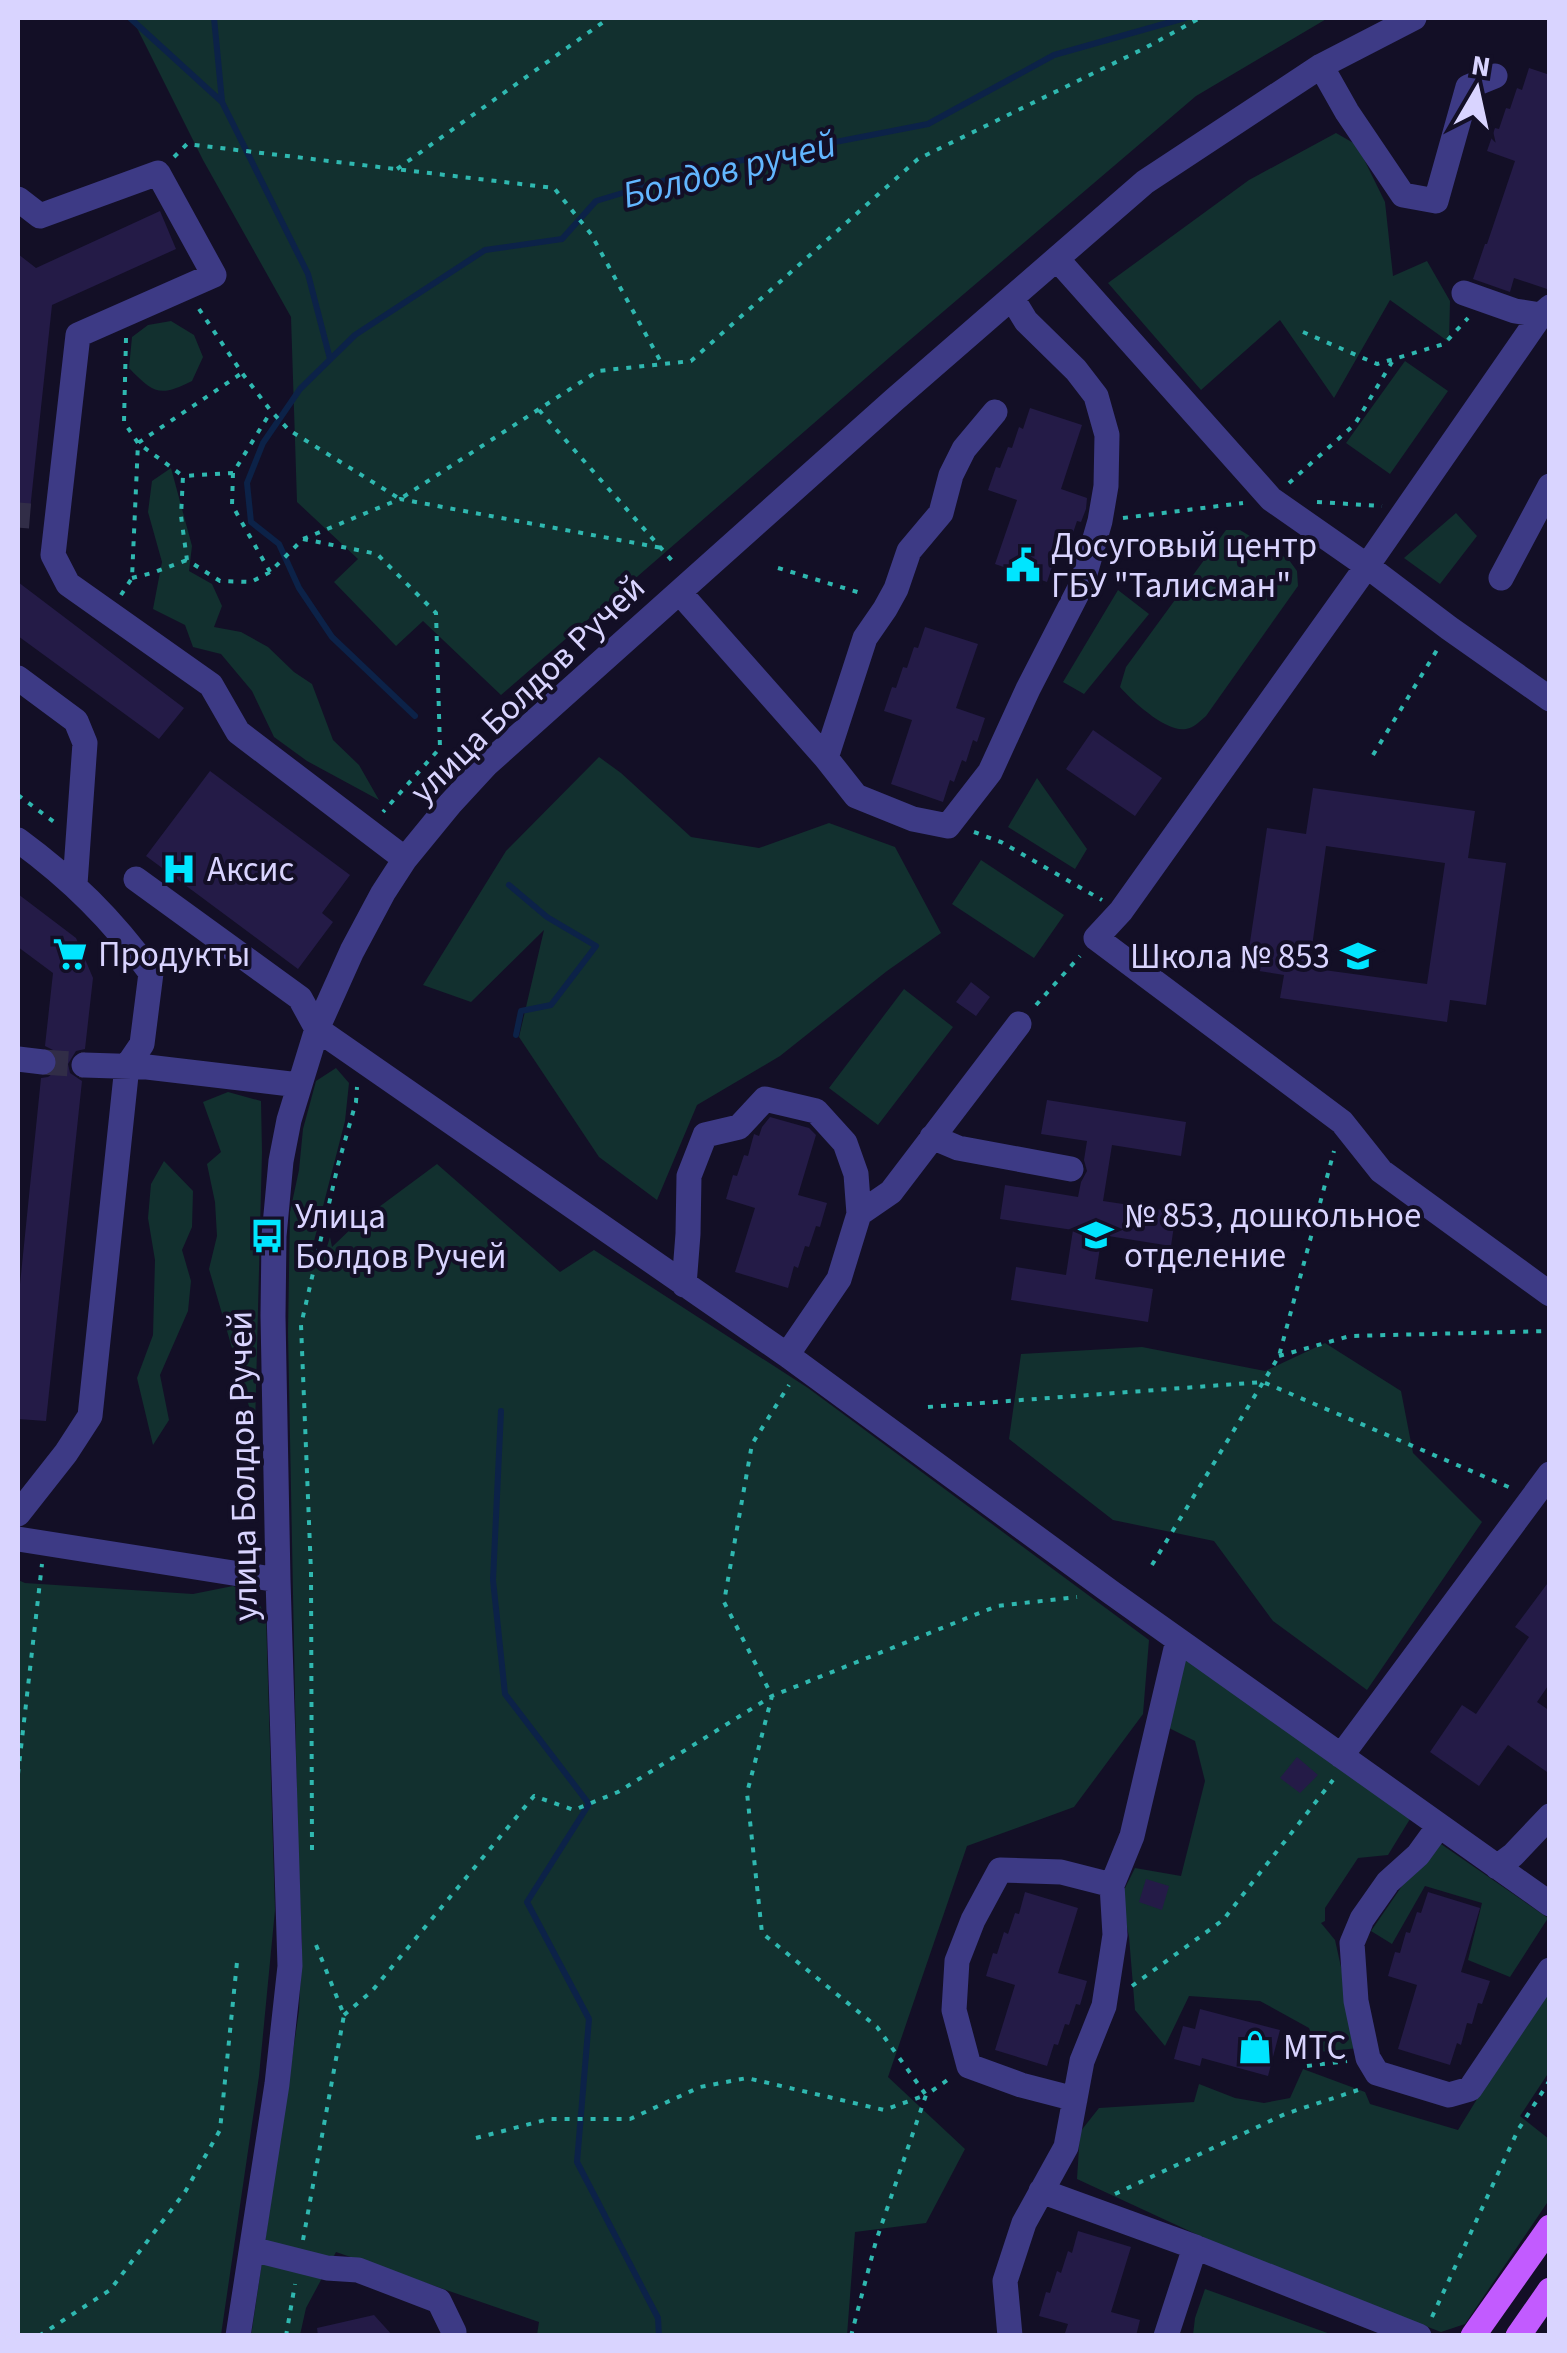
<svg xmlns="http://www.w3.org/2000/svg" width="1567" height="2353" font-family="'Source Sans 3',sans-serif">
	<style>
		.green { fill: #12302f }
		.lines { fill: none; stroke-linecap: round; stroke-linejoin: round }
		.stream { stroke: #0c2248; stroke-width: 6 }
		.building { fill: #241b47; fill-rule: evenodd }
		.minor-tunnel { stroke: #312d47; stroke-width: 25; stroke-dasharray: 25 12; stroke-linecap: butt }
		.path { stroke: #2fb8b0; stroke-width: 4; stroke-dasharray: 5 8; stroke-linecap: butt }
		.minor { stroke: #3d3a85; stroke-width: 25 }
		.major { stroke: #c25bff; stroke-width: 25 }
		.labels { text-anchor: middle; stroke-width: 8; stroke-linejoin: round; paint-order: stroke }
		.poi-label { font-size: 35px; fill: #d9d4ff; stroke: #130f26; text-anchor: start }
		.street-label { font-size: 35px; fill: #d9d4ff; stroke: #130f26 }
		.water-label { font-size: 38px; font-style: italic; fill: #62b6ff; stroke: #130f26 }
	</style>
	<rect width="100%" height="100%" fill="#130f26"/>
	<path class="green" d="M132 18H1328L1196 96 890 357 501 695 423 621 396 646 334 582 358 559 297 502 291 317 203 160Z
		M1336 133 1357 145 1385 202 1393 276 1427 261 1450 301 1449 342 1390 300 1334 398 1280 320 1201 390 1108 283 1249 180Z
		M171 321 194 335 203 357 192 381C160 397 154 394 129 368L132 337 148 325Z
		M1405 361 1448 391 1390 474 1346 443Z
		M171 468 192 546 189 571 212 584 222 606 214 627 241 632 268 647 294 672 312 684 333 740 359 765 379 800 307 761 274 737 252 691 221 654 193 647 185 625 153 609 162 562 148 512 152 481Z
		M1456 513 1477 536 1440 584 1404 558Z
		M1226 530H1240L1289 560 1297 571 1298 586 1206 716C1200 721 1194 728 1186 729 1167 733 1132 701 1120 687L1126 667Z
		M1118 590 1149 614 1084 694 1063 682Z
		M599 757 621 773 691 837 759 848 829 823 895 847 941 933 887 971 780 1056 697 1105 657 1200 599 1157 519 1037 544 930 471 1002 423 985 506 851Z
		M1037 778 1087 849 1075 869 1008 827Z
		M981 860 1064 915 1034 958 952 904Z
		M904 989 953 1027 878 1125 829 1088Z
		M336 1068 349 1083 345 1121 312 1249 320 1269 330 1237 332 1247 356 1224 437 1164 560 1272 594 1250 808 1388 1149 1640 1143 1714 1074 1807 967 1846 888 2077 965 2149 926 2223 855 2232 847 2335H537L539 2322 336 2252 306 2308 300 2335 251 2336 299 2011 302 1942 298 1856 288 1332 290 1212 299 1170 303 1129 316 1081Z
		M228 1092 261 1101 262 1152 255 1427 209 1269 217 1236 215 1202 207 1164 221 1152 203 1102Z
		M164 1161 193 1191 192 1227 182 1250 191 1281 188 1311 160 1375 169 1420 153 1445 137 1378 153 1335 155 1260 148 1218 151 1184Z
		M1325 1343 1401 1391 1413 1453 1482 1522 1367 1690 1273 1621 1214 1541 1113 1520 1009 1439 1021 1354 1142 1347 1265 1371Z
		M18 1580 25 1583 193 1594 233 1586 257 1599 266 1618 275 1910 259 2076 221 2335H18Z
		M1185 1657 1410 1819 1388 1855 1358 1858 1325 1908V1921L1321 1923 1335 1940 1359 2048 1318 2052 1309 2028 1260 2001 1189 1996 1165 2046 1135 2010 1129 1937 1121 1896 1135 1868 1181 1876 1205 1781 1195 1741 1167 1727Z
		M1438 1842 1548 1918 1510 1977 1468 1960 1482 1903 1425 1886 1392 1944 1371 1931 1402 1886Z
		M1549 1982V2072L1520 2116 1549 2139V2200L1465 2324 1441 2332 1239 2254 1077 2179 1080 2132 1099 2108 1194 2102 1199 2084 1235 2098 1264 2103 1290 2098 1303 2069 1365 2092 1370 2104 1458 2130Z
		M1205 2289 1333 2335H1193L1195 2318Z"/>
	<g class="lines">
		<path class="stream" d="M130 18 222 102 308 274 330 359
			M214 18 222 101
			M415 716 332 637 299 588 279 544 251 522 247 483 263 443 300 389 355 335 485 250 562 239 596 201 712 166 928 124 1054 55 1185 18
			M509 885 547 917 596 946 551 1005 521 1011 516 1035
			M501 1411 493 1580 505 1694 589 1804 527 1902 589 2019 577 2162 658 2318 659 2336"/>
	</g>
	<path class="building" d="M1529 68 1550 75V290L1514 278 1510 292 1473 279 1485 244H1487L1515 161 1487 151 1495 128 1499 129 1506 108 1510 109 1517 88 1522 90Z
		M160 211 176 249 52 305 30 510 18 509V254L36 268Z
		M1030 408 1082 425 1061 489 1087 498 1086 509 1081 522 1077 521 1070 542 1066 541 1058 562 1054 561 1047 582 995 564 1017 500 988 490 996 467 1000 468 1008 447 1012 448 1019 427 1023 429Z
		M18 582 184 708 159 739 18 636Z
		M925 627 978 644 956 708 985 718 977 742 973 740 966 762 962 760 954 782 950 780 943 802 891 784 912 720 884 711 892 687 896 688 903 667 907 668 914 647 918 648Z
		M1093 730 1162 778 1135 816 1066 769Z
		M210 771 350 875 322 913 333 922 298 969 146 856Z
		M1313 788 1475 811 1468 858 1506 863 1486 1005 1450 1000 1447 1022 1280 998 1284 975 1246 969 1267 828 1306 834ZM1326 846 1445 863 1427 984 1309 968Z
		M18 894 76 938 93 978 85 1049 76 1051 68 1064 70 1073 82 1081 46 1421 18 1419V1304L41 1078 48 1077 55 1072 59 1063 53 1050 45 1046 53 973 18 947Z
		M971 982 990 997 976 1016 956 1002Z
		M1047 1100 1186 1122 1181 1156 1112 1145 1103 1201 1176 1212 1171 1246 1102 1235 1095 1279 1153 1289 1148 1322 1011 1300 1016 1267 1066 1275 1073 1230 1000 1219 1005 1185 1078 1197 1081 1182 1087 1171 1084 1160 1087 1141 1041 1134Z
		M770 1117 809 1128 816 1135 798 1195 827 1203 820 1227 816 1226 809 1247 805 1246 798 1268 794 1266 788 1288 735 1272 755 1208 726 1199 733 1175 737 1176 744 1155 748 1156 754 1134 759 1136 762 1127Z
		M1550 1580V1683L1537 1702 1550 1711V1774L1508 1745 1479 1786 1430 1752 1462 1705 1476 1714 1529 1637 1515 1627Z
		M1297 1757 1318 1775 1300 1793 1280 1778Z
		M1146 1879 1169 1886 1162 1910 1139 1902Z
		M1025 1892 1078 1908 1058 1973 1087 1981 1080 2005 1076 2004 1069 2025 1065 2024 1058 2045 1054 2044 1047 2066 995 2050 1015 1985 986 1976 993 1953 997 1954 1004 1932 1008 1934 1015 1913 1019 1914Z
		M1428 1892 1480 1908 1461 1972 1490 1981 1482 2004 1478 2003 1472 2024 1467 2023 1461 2045 1457 2043 1450 2065 1398 2049 1417 1985 1388 1976 1395 1952 1400 1953 1406 1932 1410 1933 1417 1912 1421 1913Z
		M1200 2009 1280 2030 1268 2076 1202 2058 1200 2066 1174 2059 1183 2026 1195 2029Z
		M1078 2231 1131 2247 1111 2312 1140 2320 1136 2336H1064L1068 2324 1039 2316 1046 2292 1050 2293 1057 2271 1061 2273 1068 2251 1072 2253Z
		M374 2315 393 2336H318L317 2328Z"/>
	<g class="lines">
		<path class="minor-tunnel" d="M18 515 30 516
			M43 1062 84 1065"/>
		<path class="path" d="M174 157 187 144 554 188 591 234 662 364
			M397 169 609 18
			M199 309 242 373 271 411 289 430 400 499 598 371 691 361 918 159 1145 48 1200 18
			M1303 332 1377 364 1444 344 1468 318
			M126 338 124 422 138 443 183 476
			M539 410 675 564
			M233 473 183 476 181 516 187 560 220 581 251 582 270 572 303 539 400 499 662 548
			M1289 483 1355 424 1392 362
			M1317 502 1382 506
			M1123 518 1243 503
			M303 539 377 554 436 613 440 748 383 812
			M778 568 864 594
			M270 572 232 505 233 473 270 413
			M132 578 152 573 187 560
			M121 595 132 578 138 443 242 373
			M1373 755 1437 650
			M18 795 54 822
			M974 832 1001 842 1102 900
			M1036 1005 1080 956
			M1279 1356 1350 1336 1550 1331
			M928 1407 1263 1382 1511 1488
			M1152 1565 1279 1356 1334 1151
			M18 1774 42 1564
			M312 1850 311 1572 301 1325 338 1165 356 1102 357 1087
			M1132 1986 1223 1920 1333 1780
			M344 2015 372 1991 534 1796 574 1810 618 1792 772 1696 997 1606 1077 1597
			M1307 2066 1347 2061
			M476 2138 549 2119H630L700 2087 747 2078 884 2110 926 2095 877 2027 762 1933 747 1793 772 1696 724 1602 752 1444 789 1385
			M1115 2194 1285 2114 1358 2090
			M303 2240 344 2015 314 1940
			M1432 2317 1518 2130 1550 2080
			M39 2336 110 2290 185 2192 220 2130 237 1962
			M286 2336 295 2284
			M851 2336 876 2241 926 2095 949 2079"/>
		<path class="minor" d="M1321 66 1347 112 1403 195 1436 201 1468 87 1495 76
			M18 199 40 216 158 173 214 275 78 335 53 555 68 584 211 685 238 732 405 859
			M1057 259 1271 499 1367 566 1449 628 1550 699
			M1464 293 1515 311 1541 315 1550 307
			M1541 315 1367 566 1121 911 1096 938 1342 1122 1381 1171 1550 1294
			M1501 578 1550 486
			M680 593 826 758 856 796 913 819 948 826 990 772 1028 689 1082 584 1100 521 1106 486 1107 435 1096 396 1076 370 1026 321 1012 298
			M18 678 76 721 85 743 75 884
			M826 758 865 638 885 609 896 589 909 551 941 513 951 475 964 449 995 412
			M18 840C71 879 112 919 151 973L142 1044 127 1066 90 1416 66 1453 18 1514
			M136 879 300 998 317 1029 787 1355 1112 1593 1550 1904
			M18 1059 43 1062
			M84 1065 147 1067 299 1085
			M932 1137 958 1148 1071 1169
			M859 1214 891 1192 1019 1024
			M684 1285 688 1234 689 1176 705 1135 739 1127 765 1099 816 1111 845 1143 856 1174 859 1214 839 1279 787 1355
			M18 1539 278 1580
			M1341 1756 1550 1474
			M1439 1826 1418 1855 1388 1882 1362 1919 1352 1943 1356 2001 1368 2058 1377 2073 1449 2095 1470 2089 1550 1970
			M1497 1867 1513 1855 1550 1816
			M1075 2099 1021 2085 969 2066 954 2010 957 1961 973 1920 1000 1870 1061 1872 1112 1885
			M1041 2191 1195 2247 1419 2336
			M252 2249 327 2268 358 2270 439 2301 454 2332 453 2336
			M238 2336 277 2084 290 1966 278 1580 273 1316 274 1236 281 1161 289 1120 317 1029 352 951 383 893 405 859 450 804 486 765 894 400 1145 182 1321 66 1414 18
			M1010 2336 1005 2281 1024 2223 1066 2147 1082 2061 1104 2006 1115 1935 1112 1885 1132 1836 1178 1640
			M1166 2336 1195 2247"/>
		<path class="major" d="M1473 2336 1550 2227
			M1518 2336 1550 2290"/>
	</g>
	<defs>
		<g id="civic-bare" transform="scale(2.7)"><path d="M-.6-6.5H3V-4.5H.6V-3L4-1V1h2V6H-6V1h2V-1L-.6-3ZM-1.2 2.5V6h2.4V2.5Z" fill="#00e5ff" stroke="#130f26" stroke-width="2.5" paint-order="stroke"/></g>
		<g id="hospital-bare" transform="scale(2.7)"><path d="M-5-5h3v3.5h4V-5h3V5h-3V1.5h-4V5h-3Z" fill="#00e5ff" stroke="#130f26" stroke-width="2.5" paint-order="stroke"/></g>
		<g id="supermarket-bare" transform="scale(2.7)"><path d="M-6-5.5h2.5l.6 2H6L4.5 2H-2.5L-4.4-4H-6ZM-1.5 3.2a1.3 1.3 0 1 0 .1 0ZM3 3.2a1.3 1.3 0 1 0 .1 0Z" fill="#00e5ff" stroke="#130f26" stroke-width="2.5" paint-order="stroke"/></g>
		<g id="school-bare" transform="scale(2.7)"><path d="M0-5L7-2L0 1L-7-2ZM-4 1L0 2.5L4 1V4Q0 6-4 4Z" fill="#00e5ff" stroke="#130f26" stroke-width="2.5" paint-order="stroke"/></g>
		<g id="bus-bare" transform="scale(2.7)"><path d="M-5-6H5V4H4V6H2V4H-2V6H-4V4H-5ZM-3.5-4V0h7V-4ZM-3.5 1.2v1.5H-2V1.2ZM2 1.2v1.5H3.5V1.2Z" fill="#00e5ff" stroke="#130f26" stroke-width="2.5" paint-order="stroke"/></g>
		<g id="shop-bare" transform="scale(2.7)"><path d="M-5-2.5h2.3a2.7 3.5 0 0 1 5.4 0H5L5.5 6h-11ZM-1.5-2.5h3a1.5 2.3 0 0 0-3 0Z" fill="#00e5ff" stroke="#130f26" stroke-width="2.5" paint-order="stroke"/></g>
	</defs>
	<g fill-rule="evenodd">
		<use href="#civic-bare" x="1023" y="565"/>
		<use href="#hospital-bare" x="179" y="869"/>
		<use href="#supermarket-bare" x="70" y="954"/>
		<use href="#school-bare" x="1358" y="956"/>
		<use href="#school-bare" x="1096" y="1235"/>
		<use href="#bus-bare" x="267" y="1236"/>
		<use href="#shop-bare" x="1255" y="2047"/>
	</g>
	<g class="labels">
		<g class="poi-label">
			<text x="1051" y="557">Досуговый центр<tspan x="1051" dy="40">ГБУ "Талисман"</tspan></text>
			<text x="207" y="881">Аксис</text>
			<text x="98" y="966">Продукты</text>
			<text x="1330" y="968" text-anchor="end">Школа № 853</text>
			<text x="1124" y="1227">№ 853, дошкольное<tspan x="1124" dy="40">отделение</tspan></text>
			<text x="295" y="1228">Улица<tspan x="295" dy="40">Болдов Ручей</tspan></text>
			<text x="1283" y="2059">МТС</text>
		</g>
		<g class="street-label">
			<text transform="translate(527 689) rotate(-44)" y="12">улица Болдов Ручей</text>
			<text transform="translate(242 1466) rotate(-91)" y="12">улица Болдов Ручей</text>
		</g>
		<g class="water-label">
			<text transform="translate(729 169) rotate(-14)" y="13">Болдов ручей</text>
		</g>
	</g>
	<rect width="1567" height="2353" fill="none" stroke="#d9d4ff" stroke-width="40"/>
	<g transform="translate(1477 90) rotate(9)" stroke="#130f26" stroke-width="8" paint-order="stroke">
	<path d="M0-8L18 38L0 25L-18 38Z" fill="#d9d4ff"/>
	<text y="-15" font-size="28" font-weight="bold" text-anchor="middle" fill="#d9d4ff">N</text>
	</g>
</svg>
